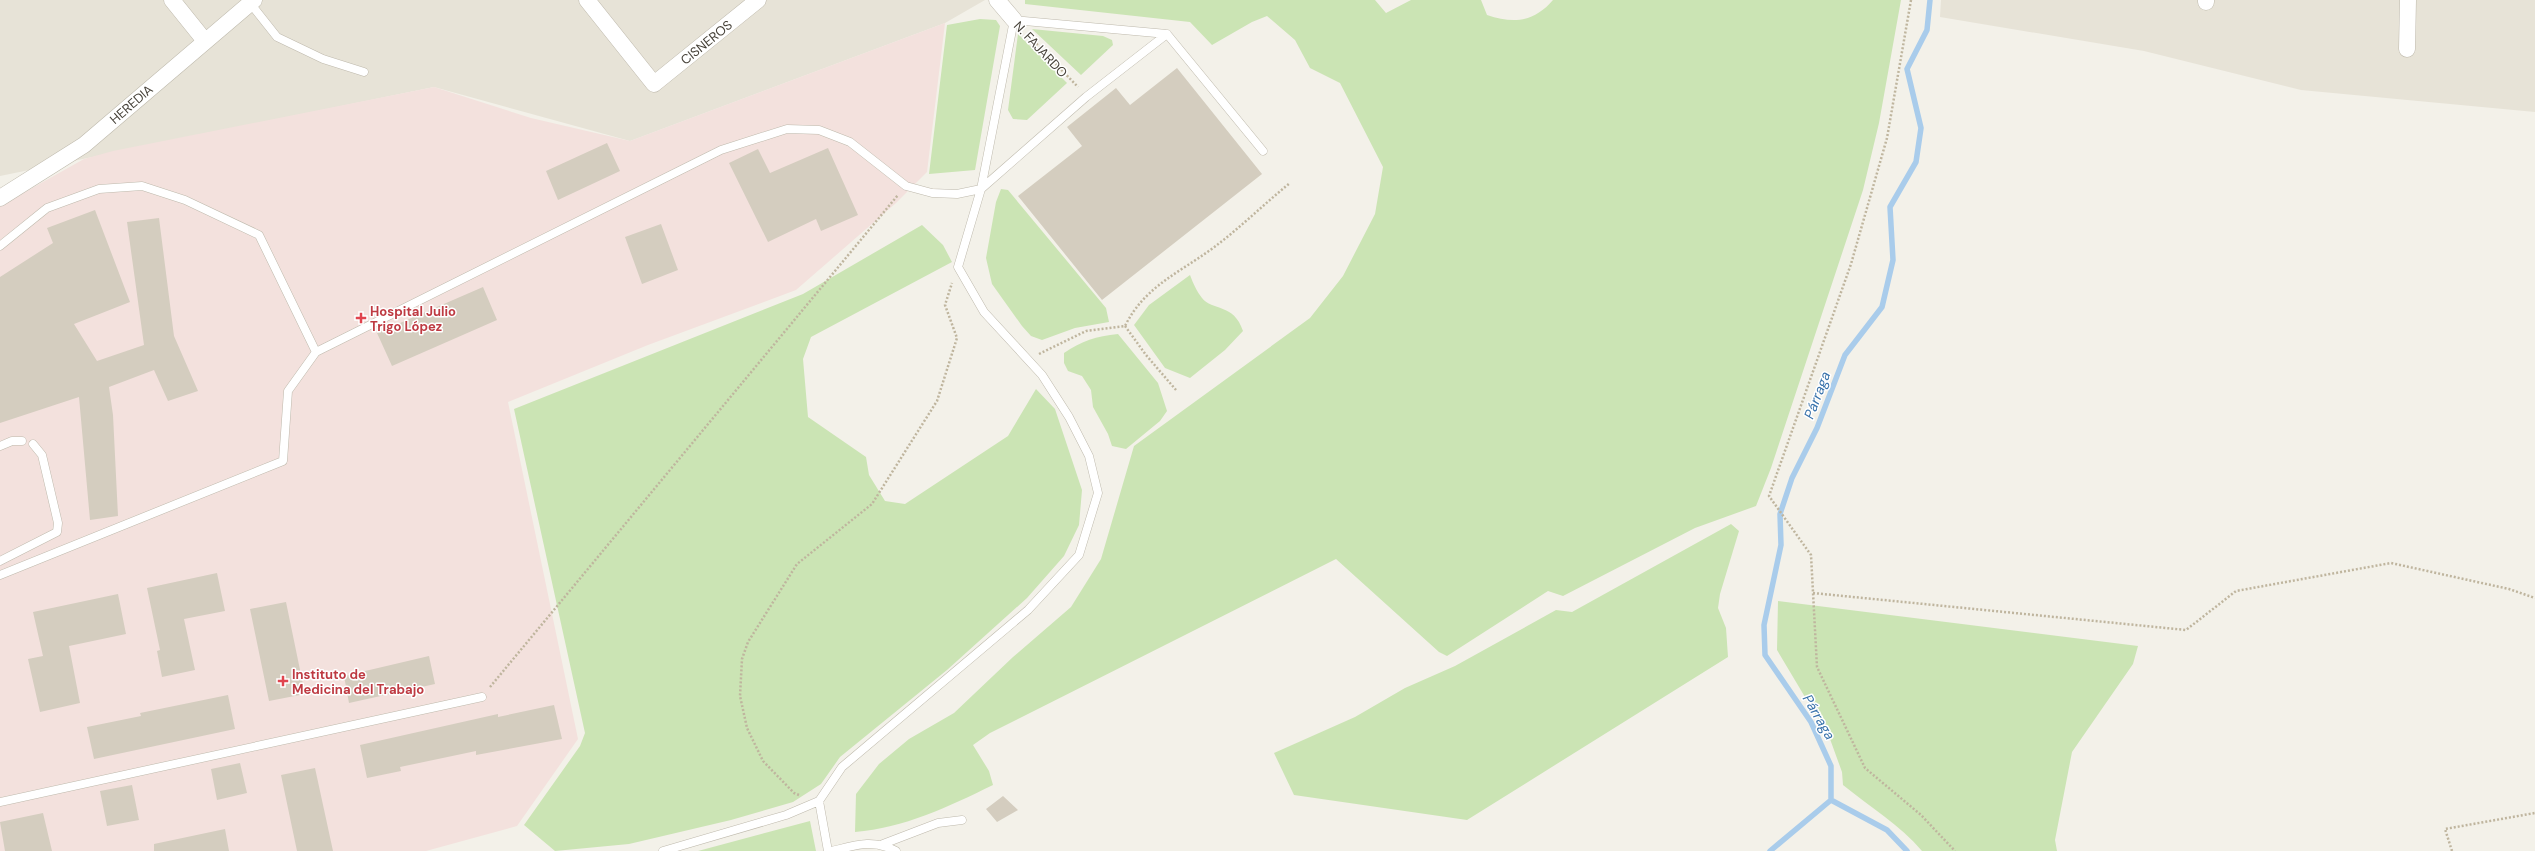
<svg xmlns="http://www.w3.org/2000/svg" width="2535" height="851" font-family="'DM Sans',sans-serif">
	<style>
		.residential { fill: #e7e3d7 }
		.medical { fill: #f3e1dd }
		.green { fill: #cbe4b4 }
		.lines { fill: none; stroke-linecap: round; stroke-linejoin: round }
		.stream { stroke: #a9cceb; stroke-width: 5.5 }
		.building { fill: #d4cdbf }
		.lane-casing { stroke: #beb9ac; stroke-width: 9 }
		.street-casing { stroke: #beb9ac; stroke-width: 17 }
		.path { stroke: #bfb59e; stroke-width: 2.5; stroke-dasharray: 2 2; stroke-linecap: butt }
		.lane { stroke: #fff; stroke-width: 8 }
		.street { stroke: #fff; stroke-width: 16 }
		.health-dot { fill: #e0444e; stroke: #fff; stroke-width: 1.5 }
		.labels { text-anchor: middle; stroke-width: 3; stroke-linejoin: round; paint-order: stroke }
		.street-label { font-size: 13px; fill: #464138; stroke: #fff }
		.health-label { font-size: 13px; font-weight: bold; fill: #be3a42; stroke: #fff; text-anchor: start }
		.water-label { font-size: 14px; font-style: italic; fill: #3872ab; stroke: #fff }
	</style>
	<rect width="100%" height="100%" fill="#f3f1e9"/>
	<path class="residential" d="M0 0H985L945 23 630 141 434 87 0 176Z
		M1941 0H2535V112L2301 90 2144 51 1940 17Z"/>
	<path class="medical" d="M945 23 927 172 896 203 796 290 648 345 508 402 578 739 517 826 426 851H0V206L84 159 113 151 434 87 531 118 630 141Z"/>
	<path class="green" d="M1025 0H1375L1386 13 1411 0H1481L1487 15C1514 24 1534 22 1553 0H1901L1879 123 1863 190 1771 468 1756 506 1695 528 1563 596 1548 591 1447 656 1439 652 1336 559 990 733 973 745 989 771 993 785C948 807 904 828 855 832L856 794 879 764 909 739 954 713 1013 657 1071 607 1101 559 1134 446 1310 318 1343 276 1375 214 1383 167 1340 83 1310 68 1295 40 1267 16 1252 22 1212 45 1190 22 1025 4Z
		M980 19 996 20 1000 26 975 170 929 174 947 25Z
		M1032 29 1103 36 1112 40 1113 45 1081 75Z
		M1018 34 1067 83 1027 120 1013 119 1008 110Z
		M1001 189 1008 190 1106 308 1109 322 1075 328 1042 340 1031 336 1022 326 992 284 986 258 996 202Z
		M922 225 943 245 952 262 811 337 803 359 808 417 866 457 869 475 885 501 905 504 1008 436 1036 389 1055 409 1082 490 1079 525 1064 556 1027 598 947 670 840 757 821 784 793 802 731 820 629 844 555 851 524 825 580 746 585 733 514 409 803 294Z
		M1190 275C1193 283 1197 292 1202 298 1212 311 1234 303 1243 331L1225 350 1190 378 1165 368 1134 325 1149 305Z
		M1118 334 1158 383 1167 411 1160 421 1126 449 1112 446 1108 434 1093 407 1091 390 1082 376 1068 371 1064 363V353C1082 341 1096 336 1118 334Z
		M1731 524 1739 531 1720 594 1718 608 1726 628 1728 657 1467 820 1294 795 1274 753 1355 717 1405 688 1455 666 1556 610 1572 612Z
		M1778 601 2138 646 2133 664 2072 752 2055 840 2057 851H1922C1900 825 1870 807 1843 785L1842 772 1830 739 1777 650Z
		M810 821 816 851H698Z"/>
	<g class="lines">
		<path class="stream" d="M1831 800V766L1811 722 1765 655 1764 625 1781 545 1780 514 1792 478 1817 428 1845 355 1882 307 1893 260 1890 207 1916 162 1921 128 1907 69 1927 30 1930 0
			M1831 800 1887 830 1907 851
			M1770 851 1831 800"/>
	</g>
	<path class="building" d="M1177 68 1262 174 1102 300 1018 196 1082 146 1067 127 1116 88 1130 105Z
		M607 143 620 171 558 200 546 171Z
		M828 148 858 215 821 231 816 219 768 242 729 163 758 149 770 173Z
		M95 210 130 302 74 324 97 361 144 345 127 222 159 218 174 336 198 391 168 401 154 370 109 387 113 415 118 516 90 520 79 397 0 423V277L53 243 47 228Z
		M661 224 678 270 642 284 625 237Z
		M483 287 497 320 392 366 377 333Z
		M217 573 225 611 184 619 195 670 162 677 157 651 160 650 147 588Z
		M118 594 126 634 69 646 80 703 40 712 28 659 43 656 33 612Z
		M286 602 305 694 269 701 250 609Z
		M429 656 435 684 349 703 344 676Z
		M228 695 235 729 94 759 87 727 141 716 140 713Z
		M554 705 562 739 476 755V751L400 767 401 771 367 778 360 745 498 714V717Z
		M240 763 247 793 217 800 211 769Z
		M315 768 333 851H297L281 775Z
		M132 785 139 820 107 826 100 791Z
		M1003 796 1018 810 997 822 986 809Z
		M43 813 52 851H5L0 822Z
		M225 829 229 851H154V844Z"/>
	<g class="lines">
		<g class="lane-casing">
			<path id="lane" d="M250 3 277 37 323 59 364 72
				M0 246 47 208 99 189 142 186 185 200 259 235 316 352
				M0 446 12 441H22
				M0 561 57 532 58 523 42 455 33 444
				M0 575 283 461 288 391 316 352 721 150 787 129 819 130 850 142 906 186 932 193 957 194 981 189 1086 97 1167 34 1263 151
				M819 801 828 851
				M0 802 482 697
				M883 844 938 823 962 820
				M663 851 786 815 819 801 842 767 1028 610 1079 555 1098 493 1089 456 1069 417 1042 375 984 312 958 267 981 189 1014 20 1167 34
				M832 851C856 845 873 839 896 851"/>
		</g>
		<g class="street-casing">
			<path id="street" d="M172 0 205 41
				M587 0 654 84 758 0
				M997 0 1014 20
				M2206 0V2
				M2407 49 2408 0
				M0 198 84 145 254 0"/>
		</g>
		<path class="path" d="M1911 0 1887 138 1851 264 1769 496 1811 555 1817 667 1865 768 1921 815 1955 851
			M1028 35 1078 87
			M1125 326 1146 355 1176 390
			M1039 354 1086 331 1125 326C1145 286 1179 273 1213 248 1240 228 1264 204 1290 183
			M1813 593 2186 630 2236 591 2391 563 2509 589 2535 598
			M490 687 898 195
			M799 795 794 793 763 761 747 728 740 696 742 659 748 642 797 564 872 504 937 401 957 338 945 305 952 283
			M2452 851 2445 829 2535 813"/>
		<use href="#lane" class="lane"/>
		<use href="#street" class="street"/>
	</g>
	<g class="health-dot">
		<path d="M359 312h4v4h4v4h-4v4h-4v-4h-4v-4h4z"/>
		<path d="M281 675h4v4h4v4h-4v4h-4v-4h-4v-4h4z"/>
	</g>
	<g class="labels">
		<g class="street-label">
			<text transform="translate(706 42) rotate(-39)" y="5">CISNEROS</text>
			<text transform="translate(1041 49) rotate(47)" y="5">N. FAJARDO</text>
			<text transform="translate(131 104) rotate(-41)" y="5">HEREDIA</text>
		</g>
		<g class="health-label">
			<text x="370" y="316">Hospital Julio<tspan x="370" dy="15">Trigo López</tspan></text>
			<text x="292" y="679">Instituto de<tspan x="292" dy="15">Medicina del Trabajo</tspan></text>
		</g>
		<g class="water-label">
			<text transform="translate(1817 395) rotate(-69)" y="5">Párraga</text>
			<text transform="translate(1819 717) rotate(60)" y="5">Párraga</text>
		</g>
	</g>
</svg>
